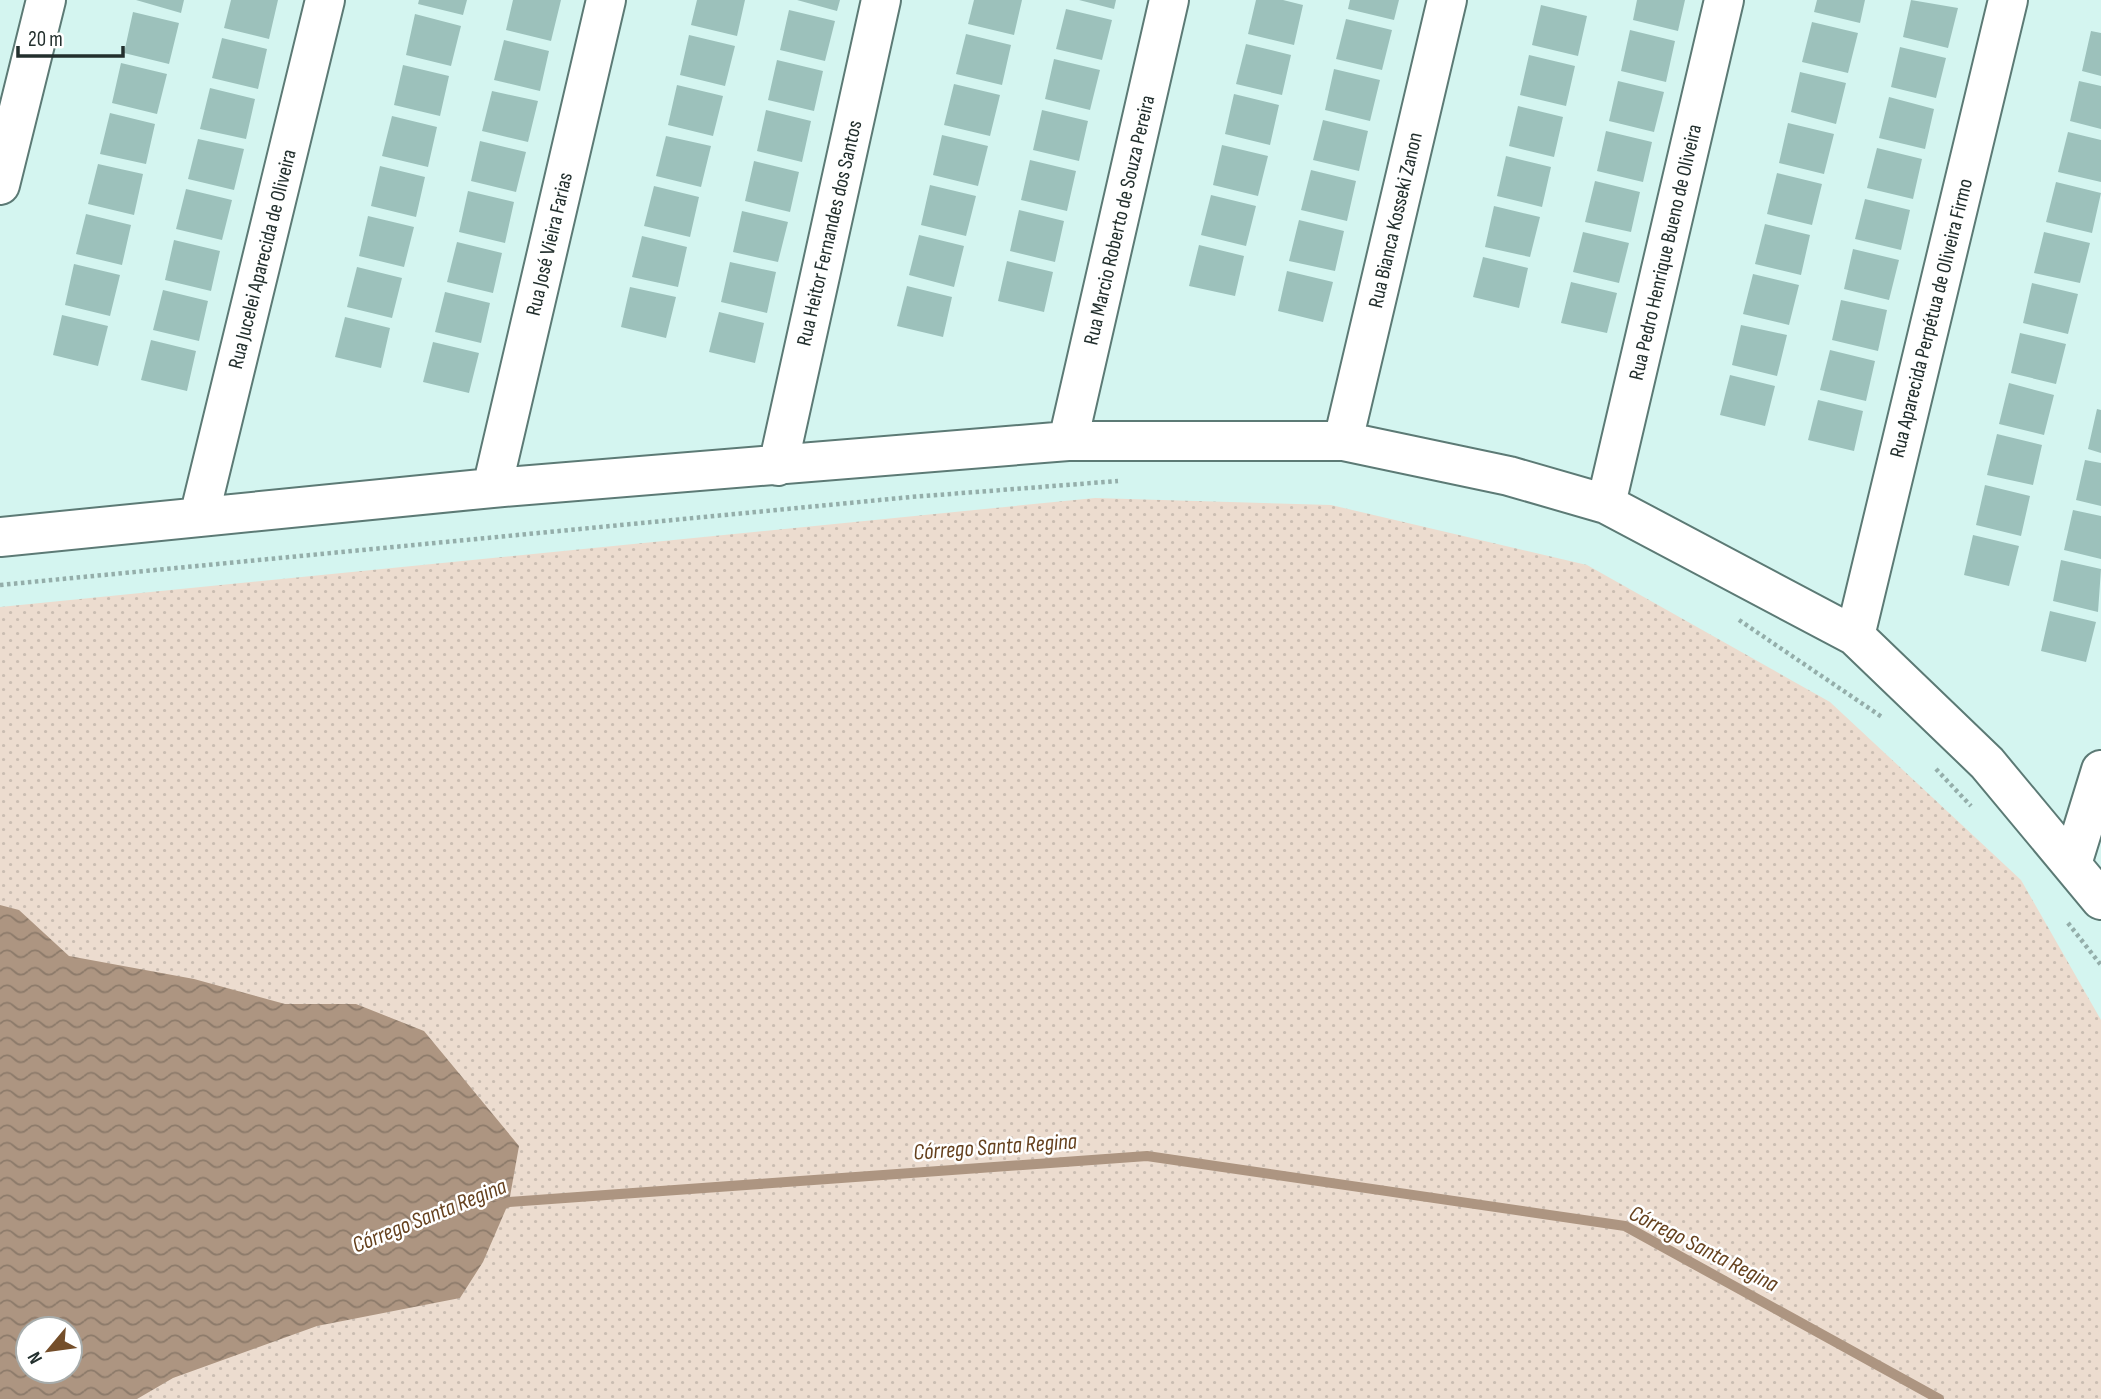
<svg xmlns="http://www.w3.org/2000/svg" width="2101" height="1399" font-family="'Sofia Sans Condensed',sans-serif">
	<style>
		.green { fill: url(#green-dots); fill-rule: evenodd }
		.water { fill: url(#water-waves); fill-rule: evenodd }
		.lines { fill: none; stroke-linecap: round; stroke-linejoin: round }
		.stream { stroke: #ad9581; stroke-width: 10 }
		.building { fill: #9cc1bb }
		.street-casing { stroke: #5c7a75; stroke-width: 42 }
		.path { stroke: #94aeaa; stroke-width: 4.5; stroke-dasharray: 3.5 3.5; stroke-linecap: butt }
		.street { stroke: #fff; stroke-width: 38 }
		.labels { text-anchor: middle; stroke-width: 5; stroke-linejoin: round; paint-order: stroke }
		.street-label { font-size: 21px; fill: #222f2d; stroke: #fff }
		.water-label { font-size: 23px; font-style: italic; fill: #65411e; stroke: #fff }
	</style>
	<defs>
		<pattern id="green-dots" width="8" height="8" patternUnits="userSpaceOnUse" patternTransform="scale(1.75)"><rect width="8" height="8" fill="#ecdccf"/><path d="M2 2h.1M6 6h.1" fill="none" stroke="#cabdb2" stroke-width="1.8" stroke-linecap="round"/></pattern>
		<pattern id="water-waves" width="16" height="10" patternUnits="userSpaceOnUse" patternTransform="scale(1.75)"><rect width="16" height="10" fill="#ad9581"/><path d="M0 5q4-4 8 0t8 0" fill="none" stroke="#8c7a6a"/></pattern>
	</defs>
	<rect width="100%" height="100%" fill="#d4f5f0"/>
	<path class="green" d="M1095 498 1331 505 1587 565 1830 702 2021 880 2101 1020V1399H0V607ZM28 1329H70V1371H28Z"/>
	<path class="water" d="M0 905 19 910 69 956 194 979 285 1004H356L424 1031 519 1146 509 1202 483 1262 460 1298 317 1326 173 1378 137 1399H0ZM28 1329H70V1371H28Z"/>
	<g class="lines">
		<path class="stream" d="M496 1207 509 1202 1147 1156 1625 1226 1939 1399"/>
	</g>
	<path class="building" d="M136 0H184L181 13Z
		M231 0H278L269 39 224 28Z
		M419 0H467L463 15 418 4Z
		M513 0H561L551 41 506 30Z
		M697 0H745L737 36 691 25Z
		M797 0H840L837 11Z
		M974 0H1022L1014 35 968 24Z
		M1079 0H1116L1114 9Z
		M1256 0H1283L1303 5 1294 45 1248 34Z
		M1350 0H1399L1394 20 1348 9Z
		M1637 0H1685L1678 31 1633 20Z
		M1817 0H1865L1860 23 1814 12Z
		M1911 0 1958 8 1948 48 1903 37Z
		M1541 5 1587 16 1578 56 1532 45Z
		M1066 9 1112 20 1102 60 1056 49Z
		M789 10 835 21 825 61 780 50Z
		M133 12 179 23 169 64 124 53Z
		M415 14 461 26 451 66 406 55Z
		M1346 19 1392 30 1382 70 1336 59Z
		M1812 22 1858 33 1848 73 1802 62Z
		M1630 30 1675 41 1666 82 1621 71Z
		M2091 31 2101 33V76L2082 71Z
		M966 34 1011 45 1002 85 956 74Z
		M689 35 735 46 725 86 680 75Z
		M222 38 267 49 258 89 212 78Z
		M504 40 549 51 540 91 494 80Z
		M1246 44 1291 55 1282 95 1236 84Z
		M1900 47 1946 58 1936 98 1891 87Z
		M1529 55 1575 66 1566 106 1520 95Z
		M1054 59 1100 70 1090 110 1045 99Z
		M777 60 823 71 814 111 768 100Z
		M121 63 167 74 157 114 112 103Z
		M403 65 449 76 440 116 394 105Z
		M1334 69 1380 80 1370 121 1325 110Z
		M1800 72 1846 83 1836 124 1791 112Z
		M1618 81 1664 92 1654 132 1609 121Z
		M2079 81 2101 86V129L2070 121Z
		M954 84 1000 95 990 136 944 125Z
		M677 85 723 96 713 136 668 125Z
		M210 88 255 99 246 139 200 129Z
		M492 91 538 101 528 142 482 131Z
		M1234 94 1279 105 1270 145 1225 134Z
		M1889 97 1934 109 1925 149 1879 138Z
		M1518 106 1563 117 1554 157 1509 146Z
		M766 110 811 121 802 162 757 151Z
		M1042 110 1088 121 1079 161 1033 150Z
		M110 113 155 124 146 164 100 154Z
		M392 116 437 127 428 167 382 156Z
		M1323 120 1368 131 1359 171 1313 160Z
		M1788 123 1834 134 1824 174 1779 163Z
		M1606 131 1652 142 1643 182 1597 171Z
		M2068 132 2101 140V182L2058 172Z
		M942 135 988 146 978 186 933 175Z
		M666 136 711 146 701 187 656 176Z
		M198 139 244 149 234 190 188 179Z
		M480 141 526 152 516 192 471 181Z
		M1222 145 1268 156 1258 196 1213 185Z
		M1877 148 1922 159 1913 199 1867 188Z
		M1506 156 1551 167 1542 207 1497 196Z
		M1030 160 1076 171 1067 211 1021 200Z
		M754 161 799 172 790 212 745 201Z
		M98 164 143 174 134 215 88 204Z
		M380 166 425 177 416 217 371 206Z
		M1311 170 1356 181 1347 221 1301 210Z
		M1777 173 1822 184 1812 225 1767 214Z
		M1595 181 1640 192 1631 232 1585 222Z
		M2056 182 2101 193 2092 233 2046 222Z
		M930 185 976 196 966 236 921 225Z
		M654 186 699 197 690 237 644 226Z
		M186 189 232 200 222 240 176 229Z
		M468 191 514 202 505 243 459 232Z
		M1211 195 1256 206 1246 246 1201 235Z
		M1865 199 1910 210 1901 250 1855 239Z
		M1494 206 1540 217 1530 257 1485 247Z
		M1019 210 1064 221 1055 262 1010 251Z
		M742 211 788 222 778 262 733 252Z
		M86 214 131 225 122 265 76 254Z
		M368 216 414 227 404 267 359 256Z
		M1299 220 1344 231 1335 271 1289 261Z
		M1765 224 1810 235 1801 275 1755 264Z
		M1583 232 1629 243 1619 283 1573 272Z
		M2044 232 2090 243 2080 283 2034 273Z
		M919 235 964 246 954 287 909 275Z
		M642 236 687 247 678 287 632 277Z
		M174 240 220 251 211 291 165 280Z
		M457 242 502 253 493 293 447 282Z
		M1199 245 1244 256 1235 296 1189 286Z
		M1853 249 1899 260 1889 300 1844 289Z
		M1483 257 1528 268 1519 308 1473 297Z
		M1007 261 1053 272 1044 312 998 301Z
		M730 262 776 272 767 313 721 302Z
		M74 264 120 275 110 316 65 305Z
		M357 267 402 278 392 318 347 307Z
		M1287 271 1333 282 1323 322 1278 311Z
		M1753 274 1799 285 1789 325 1743 314Z
		M1571 282 1617 293 1607 333 1561 323Z
		M2032 283 2078 294 2068 334 2023 323Z
		M907 286 952 297 943 337 897 326Z
		M630 287 676 297 666 338 621 327Z
		M163 290 208 301 199 341 153 330Z
		M445 292 490 303 481 343 435 332Z
		M1841 300 1887 310 1878 351 1832 340Z
		M719 312 764 323 755 363 709 352Z
		M62 315 108 326 98 366 53 355Z
		M345 317 390 328 381 368 335 357Z
		M1741 325 1787 335 1777 376 1732 365Z
		M2020 333 2066 344 2056 384 2011 373Z
		M151 340 196 351 187 391 141 380Z
		M433 342 479 353 469 393 423 382Z
		M1830 350 1875 361 1866 401 1820 390Z
		M1730 375 1775 386 1765 426 1720 415Z
		M2009 383 2054 395 2044 435 1999 424Z
		M1818 400 1863 411 1854 451 1808 440Z
		M2097 409 2101 410V453L2088 449Z
		M1997 434 2042 445 2033 485 1987 475Z
		M2085 460 2101 463V506L2076 500Z
		M1985 485 2030 496 2021 536 1976 525Z
		M2073 510 2101 516V559L2064 550Z
		M1973 535 2019 546 2009 586 1964 575Z
		M2061 560 2101 569 2098 612 2053 601Z
		M2050 611 2096 622 2086 662 2041 651Z"/>
	<g class="lines">
		<g class="street-casing">
			<path id="street" d="M0 185 46 0
				M1068 441 1169 0
				M1343 441 1447 0
				M778 466 881 0
				M492 488 606 0
				M1606 504 1724 0
				M199 517 325 0
				M0 537 492 488 1068 441H1343L1509 476 1606 504 1855 636 1987 763 2101 900
				M1855 636 2008 0
				M2072 864 2101 770"/>
		</g>
		<path class="path" d="M0 585 911 497 1118 481
			M1739 620 1882 717
			M1936 769 1971 806
			M2068 923 2101 965"/>
		<use href="#street" class="street"/>
	</g>
	<g class="labels">
		<g class="street-label">
			<text transform="translate(1119 220) rotate(-77)" y="7">Rua Marcio Roberto de Souza Pereira</text>
			<text transform="translate(1395 220) rotate(-77)" y="7">Rua Bianca Kosseki Zanon</text>
			<text transform="translate(829 233) rotate(-77)" y="7">Rua Heitor Fernandes dos Santos</text>
			<text transform="translate(549 244) rotate(-77)" y="7">Rua José Vieira Farias</text>
			<text transform="translate(1665 252) rotate(-77)" y="7">Rua Pedro Henrique Bueno de Oliveira</text>
			<text transform="translate(262 259) rotate(-76)" y="7">Rua Jucelei Aparecida de Oliveira</text>
			<text transform="translate(1931 318) rotate(-76)" y="7">Rua Aparecida Perpétua de Oliveira Firmo</text>
		</g>
		<g class="water-label">
			<text transform="translate(995 1146) rotate(-4)" y="8">Córrego Santa Regina</text>
			<text transform="translate(429 1215) rotate(-22)" y="8">Córrego Santa Regina</text>
			<text transform="translate(1704 1248) rotate(27)" y="8">Córrego Santa Regina</text>
		</g>
	</g>
	<g transform="translate(49 1350) rotate(241)"><circle r="33" fill="#ffffff" stroke="#a7acab" stroke-width="2"/>
	<path d="M0-5L12 26L0 18L-12 26Z" fill="#744e2a"/>
	<text y="-10" font-size="19" font-weight="bold" text-anchor="middle" fill="#222f2d">N</text>
	</g>
	<path d="M18 46v10h105v-10" fill="none" stroke="#222f2d" stroke-width="3.5"/>
	<text x="28" y="46" font-size="21" fill="#222f2d" stroke="#ffffff" stroke-width="5" paint-order="stroke">20 m</text>
</svg>
